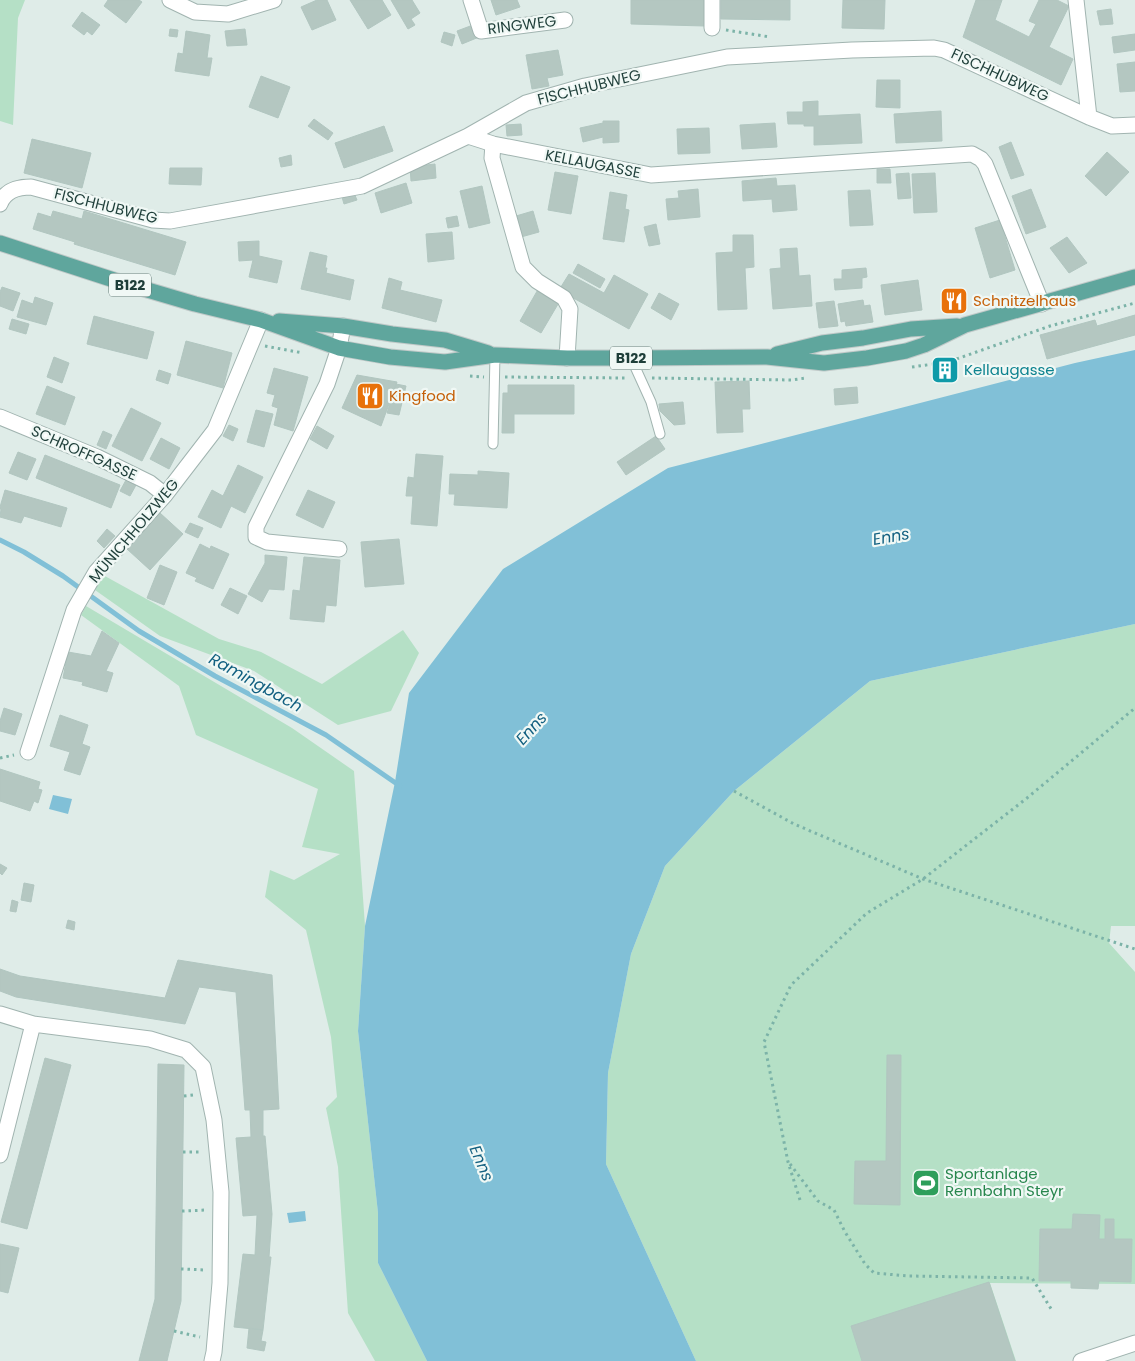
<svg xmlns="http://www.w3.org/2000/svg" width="1135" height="1361" font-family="Poppins,sans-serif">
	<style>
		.green { fill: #b5e0c6 }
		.water { fill: #81c0d7 }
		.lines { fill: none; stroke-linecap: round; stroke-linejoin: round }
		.stream { stroke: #81c0d7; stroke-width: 5 }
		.building { fill: #b4c7c1; stroke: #b1c6c0 }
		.lane-casing { stroke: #a1b4b0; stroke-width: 11 }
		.street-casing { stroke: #a1b4b0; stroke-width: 17 }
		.primary-casing { stroke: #c0c9c8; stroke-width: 17 }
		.path { stroke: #7cb3a8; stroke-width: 3; stroke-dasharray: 2.5 4; stroke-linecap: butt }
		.lane { stroke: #fff; stroke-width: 9 }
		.street { stroke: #fff; stroke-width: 15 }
		.primary { stroke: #5fa69d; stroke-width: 15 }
		.labels { text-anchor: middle; stroke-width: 4.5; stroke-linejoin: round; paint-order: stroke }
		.shield { fill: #f0f8f5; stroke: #5d7671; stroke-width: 1 }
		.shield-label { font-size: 14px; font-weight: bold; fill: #1e3e39 }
		.street-label { font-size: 15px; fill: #1e3e39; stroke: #f0f8f5 }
		.food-label { font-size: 15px; fill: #c56008; stroke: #f0f8f5; text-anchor: start }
		.culture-label { font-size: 15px; fill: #0d838f; stroke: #f0f8f5; text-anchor: start }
		.leisure-label { font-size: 15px; fill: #27864d; stroke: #f0f8f5; text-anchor: start }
		.water-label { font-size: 16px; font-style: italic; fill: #126080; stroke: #f0f8f5 }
	</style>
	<rect width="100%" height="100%" fill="#dfece8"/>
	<path class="green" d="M0 0H25L18 18 13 125 0 121Z
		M103 575 219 639 261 652 322 684 403 630 419 653 391 711 338 725 254 671 160 636 95 590Z
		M86 606 292 728 354 771 365 926 358 1031 378 1213V1263L427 1361H375L348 1313 338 1167 326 1108 337 1097 331 1037 306 930 265 897 270 870 294 880 340 854 302 847 318 789 196 735 179 686 81 615Z
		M1135 624V926H1111L1109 943 1135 972V1284L990 1283 1016 1361H696L606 1164 608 1073 631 954 665 866 734 791 870 681Z"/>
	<path class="water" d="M1135 350V624L870 681 734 791 665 866 631 954 608 1073 606 1164 696 1361H427L378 1263V1213L358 1031 365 926 395 782 409 693 503 569 668 468 1075 363Z
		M53 795 72 799 68 814 49 809Z
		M305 1211 306 1221 289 1223 287 1213Z"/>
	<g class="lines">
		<path class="stream" d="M0 540 24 552 63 576 139 631 215 676 326 735 400 786"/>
	</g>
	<path class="building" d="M108 0H139L142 2 126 23 104 6Z
		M317 0H327L336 20 312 30 301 7Z
		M350 0H382L391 15 368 29Z
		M391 0H412L420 13 411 19 415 25 408 29Z
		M491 0H517L520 7 496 15Z
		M631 0H706L705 26 631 24Z
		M721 0H790V20L721 19Z
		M843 0H885L884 29 842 28Z
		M976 0H1002L995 20 1029 37 1036 24 1029 21 1039 0H1057L1069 6 1049 47 1073 59 1061 85 963 37Z
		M1111 9 1113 24 1100 25 1097 11Z
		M82 12 100 25 92 35 87 31 84 35 72 26Z
		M473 25 479 37 462 44 457 31Z
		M170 29 178 30 177 37 169 36Z
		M245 29 247 45 227 46 225 31Z
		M186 31 210 35 207 58H212L209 76 175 71 178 53 183 54Z
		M444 32 455 35 452 46 441 42Z
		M1135 34V50L1114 53 1112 37Z
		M558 50 563 75 547 78 549 86 532 89 526 55Z
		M1135 62V91L1120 92 1117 64Z
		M261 76 290 87 278 118 249 107Z
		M877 80H900V108L876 107Z
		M818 101V116L860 114 862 143 814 145V126H804V124H788L787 112H803V102Z
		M941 111 942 141 896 143 894 114Z
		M314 119 333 133 328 140 308 126Z
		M603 121H619V142L603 143V137L583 142 580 128 603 123Z
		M775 123 777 147 742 149 740 125Z
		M521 124 522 135 507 136 506 125Z
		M384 126 393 151 344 168 335 143Z
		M709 128 710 153 678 154 677 129Z
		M32 139 91 153 82 188 24 173Z
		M1011 142 1024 175 1011 179 999 147Z
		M1107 152 1129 172 1106 196 1085 176Z
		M291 155 292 165 281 167 279 158Z
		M435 164 436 178 411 181 410 167Z
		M170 168H202L201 185 169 184Z
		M877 169H890L891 183H877Z
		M555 172 578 176 571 214 548 210Z
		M909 173 911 198 898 199 896 174Z
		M935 173 937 212 914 213 912 174Z
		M776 178 777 186 795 185 797 210 773 212 772 199 743 201 742 181Z
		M406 183 412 203 381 213 375 193Z
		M482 186 490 223 469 228 460 191Z
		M698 189 700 217 668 220 666 199 679 198 678 191Z
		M1031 189 1046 227 1026 234 1012 196Z
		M870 190 873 225 850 226 848 191Z
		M610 192 627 195 625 209 629 210 624 242 603 239Z
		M354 193 357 200 344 204 342 197Z
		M53 211 82 219 84 211 186 242 175 275 74 244 75 242 33 229 38 213 51 217Z
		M533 211 539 232 521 237 516 216Z
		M457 216 459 226 448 228 446 218Z
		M1000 220 1015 270 990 278 975 228Z
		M656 224 660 244 649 246 644 227Z
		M452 232 454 259 428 262 426 234Z
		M733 235H753L754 267 745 268 747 309 718 310 716 253 733 252Z
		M1067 237 1087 263 1069 273 1050 248Z
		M259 241V256L282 261 277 283 249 277 253 260 239 261 238 242Z
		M797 248 799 276 810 275 812 306 773 309 770 269 781 268 780 249Z
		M310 252 327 256 325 268H327L326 273 354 280 350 300 301 289Z
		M578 264 605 279 600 288 573 273Z
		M866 268 867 277 862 278V288L835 290 834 279H842V270Z
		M569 274 604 293 614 275 648 294 629 329 559 290Z
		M389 278 402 282 400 290 442 300 436 322 382 308Z
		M918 280 922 310 885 315 881 285Z
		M540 286 561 299 541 333 520 321Z
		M2 287 20 293 13 311 0 306V292Z
		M659 293 679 304 671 320 651 308Z
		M35 297 53 303 46 325 17 317 22 300 33 304Z
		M863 300 864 306 870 305 873 322 846 326 845 321 841 322 838 304Z
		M834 301 838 326 819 328 816 303Z
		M1135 315V335L1047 359 1040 335 1095 320 1097 326Z
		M94 316 154 332 147 359 87 344Z
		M12 319 29 324 26 334 9 329Z
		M186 341 232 353 223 388 177 375Z
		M54 357 69 363 62 383 47 377Z
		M951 366 953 372 939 375 937 369Z
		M274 368 308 377 293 431 274 425 278 408 272 406 275 395 267 393Z
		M159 370 171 374 168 384 156 380Z
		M357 375 397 382 381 426 342 408Z
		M749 381 750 409H742L743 432 717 433 715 382Z
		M396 384 406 386 399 415 387 413Z
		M508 385H574V414H514V433H502L503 393H508Z
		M47 386 75 397 65 425 36 414Z
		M857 387 858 403 835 405 834 389Z
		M683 402 685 424 674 425 660 411 659 404Z
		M131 408 161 423 142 461 112 446Z
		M256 410 273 414 264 447 247 442Z
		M229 425 238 429 233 441 223 436Z
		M317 426 334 436 327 449 310 439Z
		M103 431 112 435 106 449 97 445Z
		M656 436 665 449 626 475 617 462Z
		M161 438 180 448 169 469 150 459Z
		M18 452 36 459 27 480 9 473Z
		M416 454 443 456 437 526 411 524 413 496H406L408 477 414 478Z
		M45 455 120 485 111 508 36 478Z
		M238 465 263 477 245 513 231 506 221 528 198 517 212 490 223 496Z
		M478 471 509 473 507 508 454 505 455 494H449L450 474 478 475Z
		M126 480 136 485 130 496 120 491Z
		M5 490 67 508 61 527 24 516 21 523 0 517 1 509H0V507Z
		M308 490 335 502 323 528 296 515Z
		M160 513 183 534 150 570 127 549Z
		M190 523 203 528 198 538 185 532Z
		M107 529 115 536 104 548 97 541Z
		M399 539 404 584 365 587 361 542Z
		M200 544 210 549 211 546 229 554 213 589 195 581 197 578 186 573Z
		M265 555 287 557 284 590 269 589 262 602 248 594 265 563Z
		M304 557 340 560 336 606 326 605 324 622 290 619 293 590 300 591Z
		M160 565 177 572 164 605 147 598Z
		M230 588 247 596 238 614 221 605Z
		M102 631 119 643 106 671 113 673 107 692 82 685 83 682 63 678 68 652 91 656Z
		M4 708 22 714 15 735 0 731V721Z
		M60 715 88 725 82 744 90 747 80 775 64 770 70 752 50 746Z
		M0 769 40 782 38 789 42 790 38 803 34 801 30 811 0 801Z
		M0 864 7 868 2 875 0 873Z
		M24 883 34 885 31 902 21 900Z
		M12 900 18 902 16 912 10 911Z
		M68 920 75 922 74 930 66 928Z
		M178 960 272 975 279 1109 263 1110V1136H265L272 1214 269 1257H271L263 1330 234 1327 243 1254 255 1255 257 1215 243 1216 236 1138 251 1137 250 1110H245L236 992 199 987 185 1024 16 997 0 991V969L20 976 165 998Z
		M887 1055H901L900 1205 854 1204 855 1161H886Z
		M45 1058 71 1065 27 1229 1 1222Z
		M158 1064 184 1065 181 1301 167 1361H139L155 1299Z
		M1073 1214 1100 1215 1099 1239H1105V1219H1114V1239H1132L1131 1282 1099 1281 1098 1289 1071 1288V1281H1039L1040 1229H1072Z
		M0 1244 19 1248 8 1293 0 1291Z
		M989 1282 1015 1361H862L851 1326Z
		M249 1328 263 1330 261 1341 266 1342 264 1351 247 1348Z"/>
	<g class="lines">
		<g class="lane-casing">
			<path id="lane" d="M631 358 651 402 660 434
				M493 444 495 355"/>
		</g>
		<g class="street-casing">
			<path id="street" d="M170 0 195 12 228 14 274 0
				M471 0 481 31 565 20
				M712 0V28
				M1076 0 1089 117
				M468 136 493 144 651 175 972 154 981 159 985 164 1042 304
				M493 144 492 158 523 267 537 281 564 298 570 309 567 358
				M0 204C5 190 18 187 31 187L153 220 170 221 362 186 468 136 526 103 585 86 727 57 852 50 934 48 944 50 1089 117 1112 126 1135 125
				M0 417 97 457 150 483 165 495
				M339 549 267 542 256 537V527L327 384 339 348 343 326
				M28 752 74 610 96 572 165 495 215 430 261 320
				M0 1014 33 1024 150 1039 186 1050 203 1067 214 1120 221 1192 220 1283 214 1352 212 1361
				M0 1155 33 1024
				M1081 1361 1135 1343"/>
		</g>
		<g class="primary-casing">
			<path id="primary" d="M0 243 117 281 195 304 261 320 339 348 390 357 445 362 495 355 567 358H631L767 357 824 363 867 358 906 351 924 345 965 325 1135 277
				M279 321 343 326 392 334 445 340 488 353
				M777 354 822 343 863 338 911 329 957 326"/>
		</g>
		<path class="path" d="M726 30 770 37
			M265 346 303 353
			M912 367 948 362 1050 326 1135 303
			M470 376 484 377
			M505 377 626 378
			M652 378 791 380 806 378
			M0 758 14 755
			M734 791 794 824 923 879 1135 949
			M184 1096 193 1095
			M183 1152H202
			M790 1164 818 1201 834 1210 845 1232 865 1264 874 1273 909 1276 1032 1278 1053 1312
			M800 1200 788 1162 764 1042 791 985 867 913 923 879 1027 798 1135 708
			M182 1211 207 1210
			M181 1269 206 1270
			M174 1331 200 1337"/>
		<use href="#lane" class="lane"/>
		<use href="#street" class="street"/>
		<use href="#primary" class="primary"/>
	</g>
	<defs>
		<g id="restaurant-square" transform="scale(1.4375)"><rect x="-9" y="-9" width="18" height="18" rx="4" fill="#e8710a" stroke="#f0f8f5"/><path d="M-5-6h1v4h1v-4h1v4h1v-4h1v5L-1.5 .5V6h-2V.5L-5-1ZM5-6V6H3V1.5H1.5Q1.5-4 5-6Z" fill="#fff"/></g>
		<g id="building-square" transform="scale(1.4375)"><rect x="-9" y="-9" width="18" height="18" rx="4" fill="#0f9aa8" stroke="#f0f8f5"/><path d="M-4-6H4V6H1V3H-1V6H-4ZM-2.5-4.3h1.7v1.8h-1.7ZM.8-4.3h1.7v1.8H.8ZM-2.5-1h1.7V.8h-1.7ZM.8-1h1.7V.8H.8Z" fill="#fff"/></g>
		<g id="stadium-square" transform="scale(1.4375)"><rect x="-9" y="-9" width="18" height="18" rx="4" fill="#2e9e5b" stroke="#f0f8f5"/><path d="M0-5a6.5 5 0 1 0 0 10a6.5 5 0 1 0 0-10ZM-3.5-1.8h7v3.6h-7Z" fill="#fff"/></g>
	</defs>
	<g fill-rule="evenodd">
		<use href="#restaurant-square" x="954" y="301"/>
		<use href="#building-square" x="945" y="370"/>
		<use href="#restaurant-square" x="370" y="396"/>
		<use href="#stadium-square" x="926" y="1183"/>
	</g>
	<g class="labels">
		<g class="shield">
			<rect x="109" y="273.5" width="42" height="23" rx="4"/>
			<rect x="610" y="346.5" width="42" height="23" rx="4"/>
		</g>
		<g class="shield-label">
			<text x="130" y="290">B122</text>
			<text x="631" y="363">B122</text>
		</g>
		<g class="street-label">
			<text transform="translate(522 25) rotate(-7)" y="5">RINGWEG</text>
			<text transform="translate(1000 75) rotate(25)" y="5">FISCHHUBWEG</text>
			<text transform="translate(589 87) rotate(-14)" y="5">FISCHHUBWEG</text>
			<text transform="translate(593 164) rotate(11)" y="5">KELLAUGASSE</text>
			<text transform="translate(106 206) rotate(14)" y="5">FISCHHUBWEG</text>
			<text transform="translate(84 453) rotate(24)" y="5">SCHROFFGASSE</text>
			<text transform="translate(134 531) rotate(-50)" y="5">MÜNICHHOLZWEG</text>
		</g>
		<g class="food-label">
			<text x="973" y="306">Schnitzelhaus</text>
			<text x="389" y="401">Kingfood</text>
		</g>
		<g class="culture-label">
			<text x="964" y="375">Kellaugasse</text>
		</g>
		<g class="leisure-label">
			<text x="945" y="1179">Sportanlage<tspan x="945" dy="17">Rennbahn Steyr</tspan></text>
		</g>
		<g class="water-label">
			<text transform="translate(891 536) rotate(-10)" y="6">Enns</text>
			<text transform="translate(256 682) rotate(29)" y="6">Ramingbach</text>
			<text transform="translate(531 728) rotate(-48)" y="6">Enns</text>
			<text transform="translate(482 1163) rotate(67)" y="6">Enns</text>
		</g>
	</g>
</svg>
